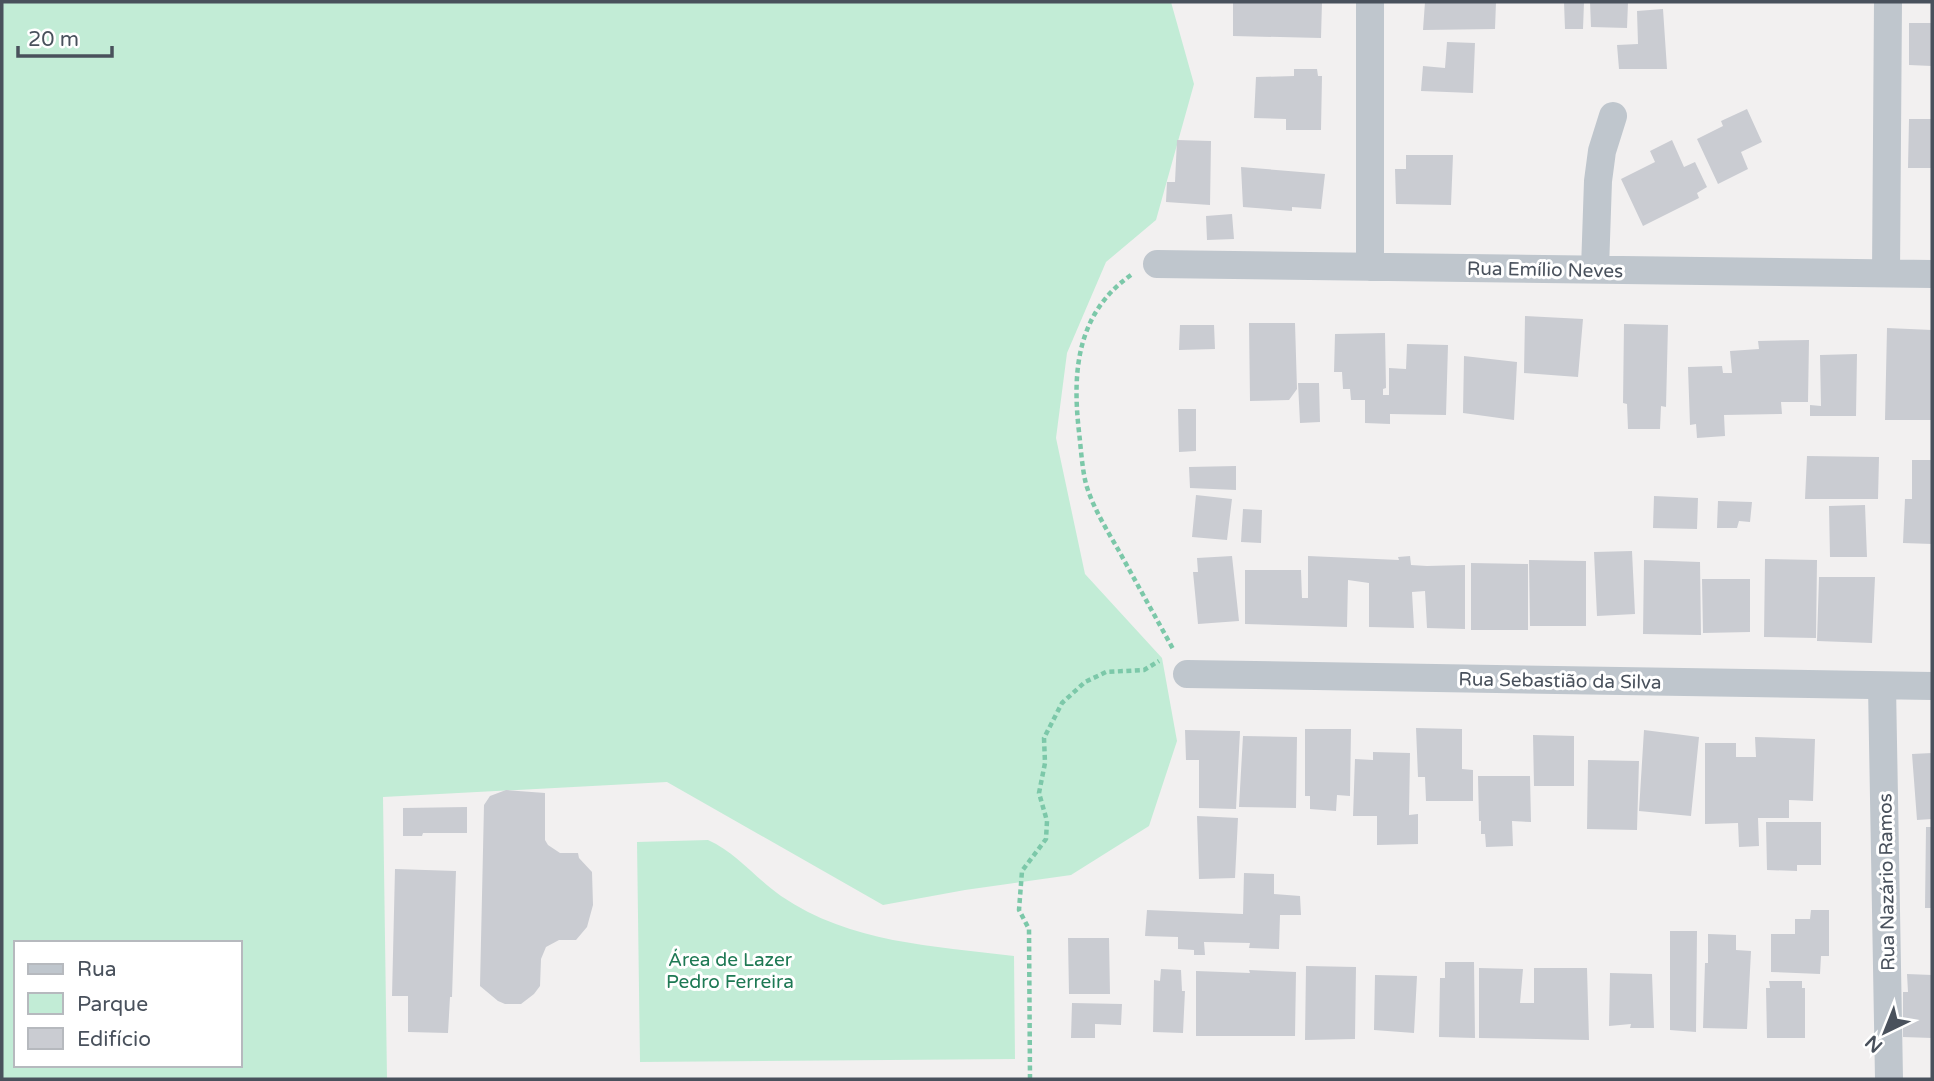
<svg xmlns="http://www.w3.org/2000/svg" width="1934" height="1081" font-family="'Varela Round',sans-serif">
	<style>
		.green { fill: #c2ecd6; fill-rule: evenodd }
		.building { fill: #caccd2 }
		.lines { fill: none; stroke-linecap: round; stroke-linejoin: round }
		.path { stroke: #7cc8a9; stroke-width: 4.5; stroke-dasharray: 5 3.5; stroke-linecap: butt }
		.street { stroke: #bfc6cd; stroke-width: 28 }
		.labels { text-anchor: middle; stroke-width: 6; stroke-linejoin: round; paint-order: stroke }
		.street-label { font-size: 19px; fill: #49515c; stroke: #fff }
		.park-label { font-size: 19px; fill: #1e7954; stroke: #fff }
	</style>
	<rect width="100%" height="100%" fill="#f2f0f0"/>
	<path class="green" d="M2 2H1171L1194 84 1156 220 1106 262 1067 353 1056 438 1085 574 1162 658 1177 741 1149 826 1071 875 965 890 883 905 667 782 383 797 387 1079H2ZM16 943H240V1065H16Z
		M708 840C737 853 755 878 781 896 850 943 933 946 1014 956L1015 1059 640 1062 637 842Z"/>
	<path class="building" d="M1233 2H1322L1321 38 1233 36Z
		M1425 2H1496L1495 29 1423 30Z
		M1564 2H1584L1583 29H1565Z
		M1590 2H1628L1627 28 1591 27Z
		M1663 9 1667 69H1619L1617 45 1638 44 1637 11Z
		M1909 23H1932V66L1909 65Z
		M1447 42 1475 43 1473 93 1421 91 1423 66 1445 68Z
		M1294 69H1317L1318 76H1322L1321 130H1286V119L1254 118 1256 77 1294 76Z
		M1747 109 1762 142 1741 152 1748 169 1718 184 1697 139 1723 126 1721 121Z
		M1909 119H1932V168H1908Z
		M1177 140 1211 141 1210 205 1166 202 1167 182H1175Z
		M1672 140 1684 167 1695 162 1707 187 1697 193 1699 198 1643 226 1621 179 1655 162 1650 151Z
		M1406 155H1453L1451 205 1396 204 1395 169H1406Z
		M1241 167 1325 174 1321 209 1292 207V211L1243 207Z
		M1232 214 1234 239 1207 240 1206 216Z
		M1525 316 1583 319 1578 377 1524 373Z
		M1249 323H1295L1297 389 1289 400 1250 401Z
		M1624 324 1668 325 1666 407 1661 406 1660 429H1628L1627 404 1623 403Z
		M1180 325H1214L1215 349 1179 350Z
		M1887 328 1932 330V420H1885Z
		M1385 333 1386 388 1383 389V395H1389V368L1406 369 1407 344 1448 345 1446 415 1390 414V424L1365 423V400H1351L1350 389H1343L1342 372H1334L1335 334Z
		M1809 340 1808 402H1781L1782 414 1724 415 1725 436 1697 438 1696 424 1690 425 1688 367 1722 366 1723 373H1732L1730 351 1759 349 1758 341Z
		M1857 354 1856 416H1810V405L1821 406 1820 355Z
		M1464 356 1517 362 1514 420 1463 413Z
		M1298 383H1319L1320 422 1300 423Z
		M1178 409H1196V451L1179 452Z
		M1807 456 1879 457 1878 499H1805Z
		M1912 460H1932V544L1903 543 1905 499H1912Z
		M1236 466V490L1190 488 1189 467Z
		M1196 495 1232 499 1227 540 1192 537Z
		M1654 496 1698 498 1697 529 1653 528Z
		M1718 501 1752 502 1750 522 1739 521 1737 528H1717Z
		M1865 505 1867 557H1830L1829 506Z
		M1243 509 1262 510 1261 543 1241 542Z
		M1632 551 1635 614 1597 616 1594 552Z
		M1232 556 1239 621 1198 624 1193 572H1198L1197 558Z
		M1308 556 1399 560 1398 557 1410 556 1411 565 1427 566 1465 565V629L1427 628 1425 591 1412 592 1414 628 1369 627V583L1348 580 1347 627 1245 624V570H1301L1302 598H1308Z
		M1765 559 1817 560 1816 638 1764 637Z
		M1529 560 1586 561V626H1530Z
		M1644 560 1700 562 1701 635 1643 634Z
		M1471 563 1528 564V630H1471Z
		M1819 577H1875L1872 643 1817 641Z
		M1702 579H1750V632L1703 633Z
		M1416 728 1462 729V769L1473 770V801H1426L1425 777H1418Z
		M1305 729H1351L1350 796 1337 795 1336 811 1310 809V796H1305Z
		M1185 730 1240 731 1236 809 1199 808V760H1186Z
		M1644 730 1699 737 1691 816 1639 811Z
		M1533 735 1574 736V786H1534Z
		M1243 736 1297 737 1296 808 1239 807Z
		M1755 737 1815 739 1813 801 1789 800V818H1758L1759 846 1739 847 1738 823 1705 824V743H1736V757H1756Z
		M1373 752 1410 753 1409 815 1418 814V844L1377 845V816H1353L1355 759 1373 760Z
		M1932 753V819L1917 820 1912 754Z
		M1588 760 1639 761 1637 830 1587 829Z
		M1478 776H1530L1531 822 1512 821 1513 846 1486 847 1485 834H1481V821H1479Z
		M506 790 545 793V840L548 845 560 853H578L579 858 592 872 593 905 587 927 576 940H559L546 947 541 959 540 986 534 994 521 1004H505L498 1001 480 986 484 805 490 796Z
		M467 807V833H423L422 836H403V808Z
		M1197 816 1238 818 1235 878 1199 879Z
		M1766 822H1821V865H1797V871L1767 870Z
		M1926 827H1932V908H1925Z
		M395 869 456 871 452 997H450L448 1033 408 1032V996H392Z
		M1244 873 1274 874V894L1300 896 1301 915H1280L1279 949 1249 948 1250 943 1204 942 1205 955H1194V950L1178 949V937L1145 936 1147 910 1243 914Z
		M1811 910H1829V956H1821L1820 974 1771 972V934H1795V919H1810Z
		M1670 931H1697L1696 1032 1670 1030Z
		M1708 934 1736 935V950L1751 951 1747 1029 1703 1028 1705 963H1708Z
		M1068 938H1109L1110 994H1069Z
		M1445 962H1474L1475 1038 1439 1037 1440 978H1445Z
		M1306 966 1356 967 1355 1039 1305 1040Z
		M1479 968 1523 969 1520 1003H1534V968H1587L1589 1040 1479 1038Z
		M1161 969 1181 970 1182 991H1185L1183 1033 1153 1032 1154 980 1160 981Z
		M1249 970 1296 972 1295 1036H1196V971L1250 973Z
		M1610 973 1652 974 1654 1028H1630L1631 1024 1609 1026Z
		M1907 974 1932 975V1038L1903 1037V992H1908Z
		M1375 975 1417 976 1414 1033 1374 1030Z
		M1769 981H1802V988H1805V1038H1767L1766 988H1770Z
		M1072 1003 1122 1004 1121 1025 1095 1024V1038H1071Z"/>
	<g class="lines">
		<path class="path" d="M1131 275C1077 313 1072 371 1079 432 1081 449 1082 468 1086 484 1093 508 1107 530 1119 551 1137 584 1155 616 1173 649
			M1030 1079 1029 929 1019 910 1022 871 1046 839 1047 821 1039 793 1045 763 1044 738 1062 703 1085 682 1106 672 1144 670 1159 661"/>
		<path class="street" d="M1157 264 1932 274
			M1370 267V2
			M1595 269 1598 181 1602 151 1613 116
			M1886 273 1888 2
			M1187 674 1932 686
			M1882 686 1889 1079"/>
	</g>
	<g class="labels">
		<g class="street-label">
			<text transform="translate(1545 269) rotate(1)" y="7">Rua Emílio Neves</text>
			<text transform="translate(1560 680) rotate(1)" y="7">Rua Sebastião da Silva</text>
			<text transform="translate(1886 882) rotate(-91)" y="7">Rua Nazário Ramos</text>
		</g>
		<g class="park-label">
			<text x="730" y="966">Área de Lazer<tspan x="730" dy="22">Pedro Ferreira</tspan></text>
		</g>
	</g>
	<rect width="1934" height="1081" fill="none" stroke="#49515c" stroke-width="7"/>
	<rect x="14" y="941" width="228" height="126" fill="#ffffff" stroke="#b6b9be" stroke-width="2"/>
	<rect x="28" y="964" width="35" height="10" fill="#bfc6cd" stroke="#b6b9be" stroke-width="2"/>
	<text x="77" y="976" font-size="21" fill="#49515c">Rua</text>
	<rect x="28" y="993" width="35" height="21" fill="#c2ecd6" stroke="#b6b9be" stroke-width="2"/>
	<text x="77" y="1011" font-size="21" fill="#49515c">Parque</text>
	<rect x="28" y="1028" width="35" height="21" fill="#caccd2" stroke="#b6b9be" stroke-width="2"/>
	<text x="77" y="1046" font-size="21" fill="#49515c">Edifício</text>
	<g transform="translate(1885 1032) rotate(223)" stroke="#ffffff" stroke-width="5" paint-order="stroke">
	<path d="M0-5L12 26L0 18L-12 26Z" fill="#49515c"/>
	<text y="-10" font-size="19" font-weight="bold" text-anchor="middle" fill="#49515c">N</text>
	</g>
	<path d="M18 46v10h94v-10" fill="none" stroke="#49515c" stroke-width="3.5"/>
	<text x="28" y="46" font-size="21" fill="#49515c" stroke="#ffffff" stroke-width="5" paint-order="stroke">20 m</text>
</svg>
